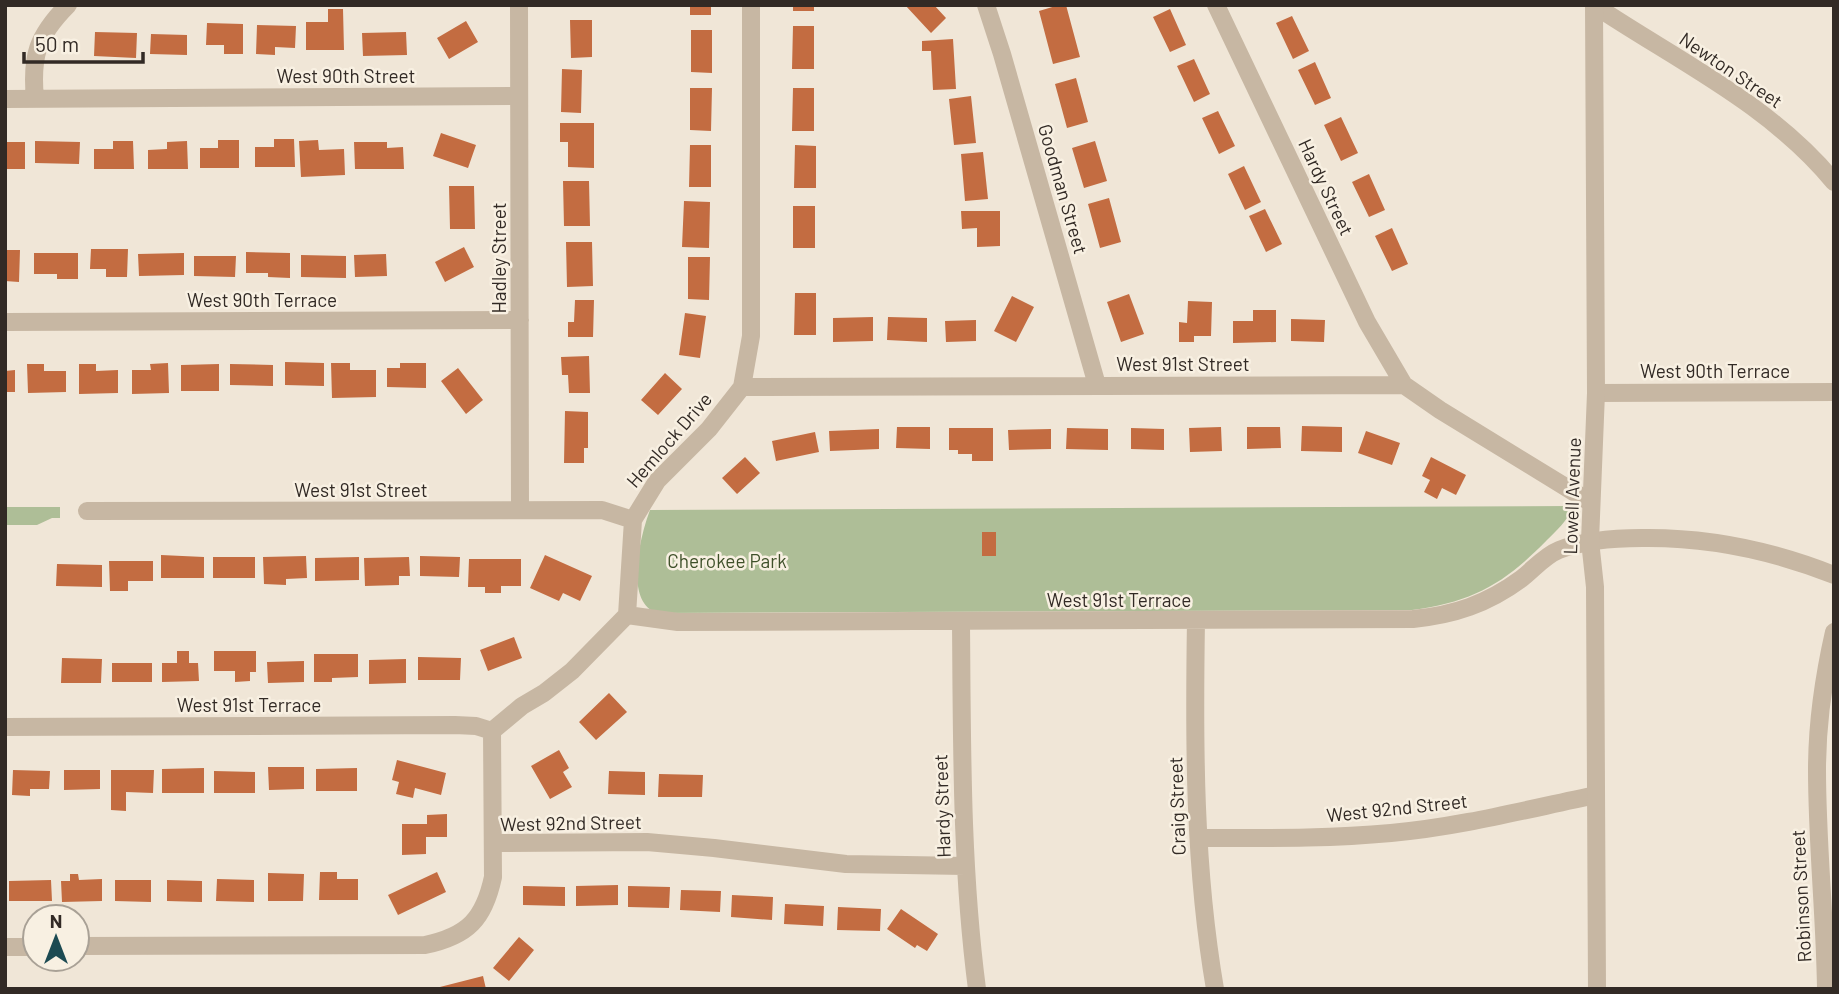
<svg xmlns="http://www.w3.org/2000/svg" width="1839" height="994" font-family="Barlow,sans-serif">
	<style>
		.green { fill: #aebe97 }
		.building { fill: #c36c41 }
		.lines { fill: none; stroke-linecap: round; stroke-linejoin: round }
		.minor { stroke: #c7b7a3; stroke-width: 18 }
		.tertiary { stroke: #c7b7a3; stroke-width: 18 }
		.labels { text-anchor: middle; stroke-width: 5; stroke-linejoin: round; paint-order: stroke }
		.street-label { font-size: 19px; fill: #322a25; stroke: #f8f0e2 }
		.park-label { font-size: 19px; fill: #3e5029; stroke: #f8f0e2 }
	</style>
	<rect width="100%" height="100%" fill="#f0e6d7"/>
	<path class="green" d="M1572 506C1569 520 1557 530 1547 540 1505 583 1473 602 1412 610L657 613C623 601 641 534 650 510Z
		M5 507H60V518H52L37 525H5Z"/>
	<path class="building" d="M690 5H711V15H690Z
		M793 5H814V11H793Z
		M905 5H934L946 18 931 33Z
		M1059 5H1066L1080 57 1053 64 1039 11Z
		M328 9H343L344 50H306V22H328Z
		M1170 9 1186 45 1170 52 1153 17Z
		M1292 16 1309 51 1293 59 1276 23Z
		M570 20H592V57L571 58Z
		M466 21 478 42 449 59 437 38Z
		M207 23 243 24V54H224V45H206Z
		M257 25 296 26 295 48 275 47V55L256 54Z
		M793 26H814V69H792Z
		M691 30H712V73L691 72Z
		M95 32 137 33 136 58 94 56Z
		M406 32 407 55 363 56 362 33Z
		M151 34 187 35V55L150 54Z
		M953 39 956 89 933 90 931 51H922V41Z
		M1194 59 1210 94 1194 102 1177 66Z
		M1315 62 1331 98 1315 105 1298 70Z
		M562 69 582 70 581 113 561 112Z
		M1076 78 1088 122 1067 128 1055 84Z
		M690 88H712L711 131 690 130Z
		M793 88H814V131H792Z
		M971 96 976 143 954 145 949 99Z
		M1218 111 1235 146 1219 154 1202 118Z
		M1341 117 1358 153 1341 161 1324 125Z
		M560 123H594V168L568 167V142H560Z
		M441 133 476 145 468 168 433 156Z
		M274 139H294L295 167H255V147H274Z
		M218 140H239V168H200V148H218Z
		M318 140 319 150 344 149 345 175 301 177 299 141Z
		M35 141 80 142 79 164 35 163Z
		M113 141H133L134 169H94V149H113Z
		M187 141 188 169H148V150L167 149V142Z
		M1095 141 1107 181 1084 188 1072 148Z
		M5 142H25V169H5Z
		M354 142H387V148L403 147 404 169H355Z
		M690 145H711V187H689Z
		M795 145 816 146V188H794Z
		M983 152 988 199 965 201 961 154Z
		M1244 166 1261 202 1245 210 1228 174Z
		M1369 174 1385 210 1369 217 1352 182Z
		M563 181H589L590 226H564Z
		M449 186H474L475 229H450Z
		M1109 198 1121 242 1100 248 1088 204Z
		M684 201 710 202 709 248 682 247Z
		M793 206H815V248H793Z
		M1265 209 1282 244 1266 252 1249 216Z
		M961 211H1000V246L977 247V228L962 229Z
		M1392 228 1408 264 1392 271 1375 236Z
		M566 242H592L593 286 567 287Z
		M464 247 474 267 445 282 435 262Z
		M91 249H128L127 277H106V269H90Z
		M5 250H20L19 282 5 281Z
		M246 252 290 253V278L268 277V273H246Z
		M34 253H78V279H57V274H34Z
		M184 253V275L139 276 138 254Z
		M386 254 387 276 355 277 354 255Z
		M301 255 346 256V278L301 277Z
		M194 256H236L235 277 194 276Z
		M688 257H710L709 300 688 299Z
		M795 293H816V335H794Z
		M1129 294 1144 334 1121 342 1107 302Z
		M1012 296 1034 307 1016 342 994 331Z
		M575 300H594L593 337H568V322H574Z
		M1188 301 1212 302 1211 336H1194V342H1179V322L1187 323Z
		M1253 310H1276V342L1233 343V321H1253Z
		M685 313 706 316 700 358 679 355Z
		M873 317V341L833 342V318Z
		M888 317 927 318V342L887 340Z
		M1291 319 1325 320 1324 342 1291 341Z
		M976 320V341L946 342 945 321Z
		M589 356 590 393H569L568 375H562L561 357Z
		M285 362 324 363V386L285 385Z
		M168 363 169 393 132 394V370H151L150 364Z
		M331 363H350V370H376V397L332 398Z
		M400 363H426V388L387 387V368H400Z
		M27 364H44V371H66V392L28 393Z
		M79 364H96V371L118 370V393L79 394Z
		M219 364V391H181V365Z
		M230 364 273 365V386L230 385Z
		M458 368 483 400 466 414 441 381Z
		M15 370V392H5V371Z
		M665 373 682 389 658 415 641 400Z
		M565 411 588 412V448H584V463H564Z
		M1302 426 1342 427V452L1301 451Z
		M897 427H930V449L896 448Z
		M1221 427 1222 451 1190 452 1189 428Z
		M1247 427H1280L1281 448 1247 449Z
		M949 428H993V461H972V454H958V450H949Z
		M1067 428 1108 429V450L1066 449Z
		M1131 428 1164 429V450L1131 449Z
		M879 429V449L830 451 829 431Z
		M1051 429V449L1009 450 1008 430Z
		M1366 431 1400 443 1392 465 1358 453Z
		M815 432 819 452 776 461 772 441Z
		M745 457 760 473 737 494 722 478Z
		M1431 457 1466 475 1456 495 1442 488 1437 499 1424 492 1430 480 1422 476Z
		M982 532H996V556H982Z
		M161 555 204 557V578H161Z
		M545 555 592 576 580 601 563 593 559 601 530 588Z
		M306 556 307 578 286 579V585L264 584 263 557Z
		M420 556 460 557 459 577 420 576Z
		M213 557H255V578H213Z
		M359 557V580L315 581V558Z
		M409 557 410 576H399V585L365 586 364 558Z
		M469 559H521V586H501V593H485V587H468Z
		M109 561H153V581H128V591H110Z
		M57 564 102 565V587L56 586Z
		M514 637 522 658 488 671 480 650Z
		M177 651H189V663H198L199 681 162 682V663H177Z
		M214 651H256V672H250V681L235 682V671H214Z
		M314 654H358V677L332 678V682H314Z
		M418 657 461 658 460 680H418Z
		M62 658 102 659 101 683H61Z
		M406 659V683L369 684V660Z
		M304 661V682L268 683 267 662Z
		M112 663H152V682H112Z
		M609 693 627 712 596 740 579 722Z
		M559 750 569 768 563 772 572 787 550 799 531 766Z
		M397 760 446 773 441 795 415 788 413 798 396 794 399 782 392 780Z
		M268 767H304V789L269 790Z
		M204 768V793H162V769Z
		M357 768V791H316V769Z
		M13 770 50 771 49 789H30V796L12 795Z
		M64 770H100V789L64 790Z
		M111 770H154L153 793 126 792V811L111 810Z
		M214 771 255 772V793H214Z
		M609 771 645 772V795L608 794Z
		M659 774 703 775 702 797H658Z
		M447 814V837H426V854L402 855V824H427V815Z
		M320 872H337V879H358V900H319Z
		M437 872 446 892 398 915 388 895Z
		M268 873 304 874 303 901H268Z
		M70 874H78L79 880 102 879V901L62 902 61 881H70Z
		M217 879 254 880V902L216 901Z
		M51 880 52 901H9V881Z
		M115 880H151V902L115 901Z
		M167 880 202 881V902L167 901Z
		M618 885V905L576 906V886Z
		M523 886 565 887V906L523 905Z
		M628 886 670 887 669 908 628 907Z
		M681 890 721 891 720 912 680 910Z
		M732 895 773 897 772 920 731 917Z
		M785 904 824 906 823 926 784 924Z
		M838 907 881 909 880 931 837 930Z
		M901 909 938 934 927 951 917 945 915 948 887 929Z
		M519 937 534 950 509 981 493 968Z
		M483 976 486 989H436V988Z"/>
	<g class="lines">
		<path class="minor" d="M519 5 520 510
			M986 5 1002 54 1097 385
			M1216 5 1367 322 1404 385
			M1594 5C1676 60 1770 104 1834 182
			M5 99 519 96
			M35 99C31 56 37 36 68 5
			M5 322 520 320
			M742 387 1404 385 1440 410 1590 502
			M1596 393 1834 392
			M87 511 602 510 633 520
			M627 615 678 622 1413 619C1454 615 1487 604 1521 579 1533 570 1544 556 1559 550 1585 540 1614 538 1642 538 1710 537 1771 550 1834 575
			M1196 620C1194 743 1194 867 1215 989
			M961 621C962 744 961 866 977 989
			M5 727 455 725 476 726 492 731
			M1199 838C1263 838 1327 839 1391 833 1460 827 1528 809 1596 795
			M493 843 647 842 714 848 846 864 965 866
			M77 946 425 945C468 936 484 919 493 877L492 731 522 706 544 693 572 671 627 615 633 520 657 481 709 429 742 387 751 336V5
			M5 947H35
			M1826 989C1825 916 1817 843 1817 770 1817 724 1824 676 1834 632"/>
		<path class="tertiary" d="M1594 5 1596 393 1590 541 1595 587 1597 989"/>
	</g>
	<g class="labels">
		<g class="street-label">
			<text transform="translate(1731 70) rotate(34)" y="7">Newton Street</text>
			<text x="346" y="83">West 90th Street</text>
			<text transform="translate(1326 187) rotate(65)" y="7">Hardy Street</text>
			<text transform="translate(1063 189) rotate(74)" y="7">Goodman Street</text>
			<text transform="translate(499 258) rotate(-90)" y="7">Hadley Street</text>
			<text x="262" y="307">West 90th Terrace</text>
			<text x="1183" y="371">West 91st Street</text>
			<text x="1715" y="378">West 90th Terrace</text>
			<text transform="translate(669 440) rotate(-49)" y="7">Hemlock Drive</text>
			<text x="361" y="497">West 91st Street</text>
			<text transform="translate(1572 496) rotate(-88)" y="7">Lowell Avenue</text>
			<text x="1119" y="607">West 91st Terrace</text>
			<text x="249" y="712">West 91st Terrace</text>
			<text transform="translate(942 806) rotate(-92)" y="7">Hardy Street</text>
			<text transform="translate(1177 806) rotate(-92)" y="7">Craig Street</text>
			<text transform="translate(1397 808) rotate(-6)" y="7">West 92nd Street</text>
			<text transform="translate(571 823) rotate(-1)" y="7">West 92nd Street</text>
			<text transform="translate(1801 896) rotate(-93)" y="7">Robinson Street</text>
		</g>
		<g class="park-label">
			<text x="727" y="568">Cherokee Park</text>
		</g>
	</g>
	<rect width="1839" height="994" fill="none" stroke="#322a25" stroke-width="14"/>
	<g transform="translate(56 938)"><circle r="33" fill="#f8f0e2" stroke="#a9a196" stroke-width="2"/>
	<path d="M0-5L12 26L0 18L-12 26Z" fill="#1c4a52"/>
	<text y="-10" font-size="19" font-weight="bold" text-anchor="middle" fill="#322a25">N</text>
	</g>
	<path d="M24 52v10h119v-10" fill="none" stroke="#322a25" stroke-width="3.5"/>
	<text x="35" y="52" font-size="21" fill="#322a25" stroke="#f8f0e2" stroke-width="5" paint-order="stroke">50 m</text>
</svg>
